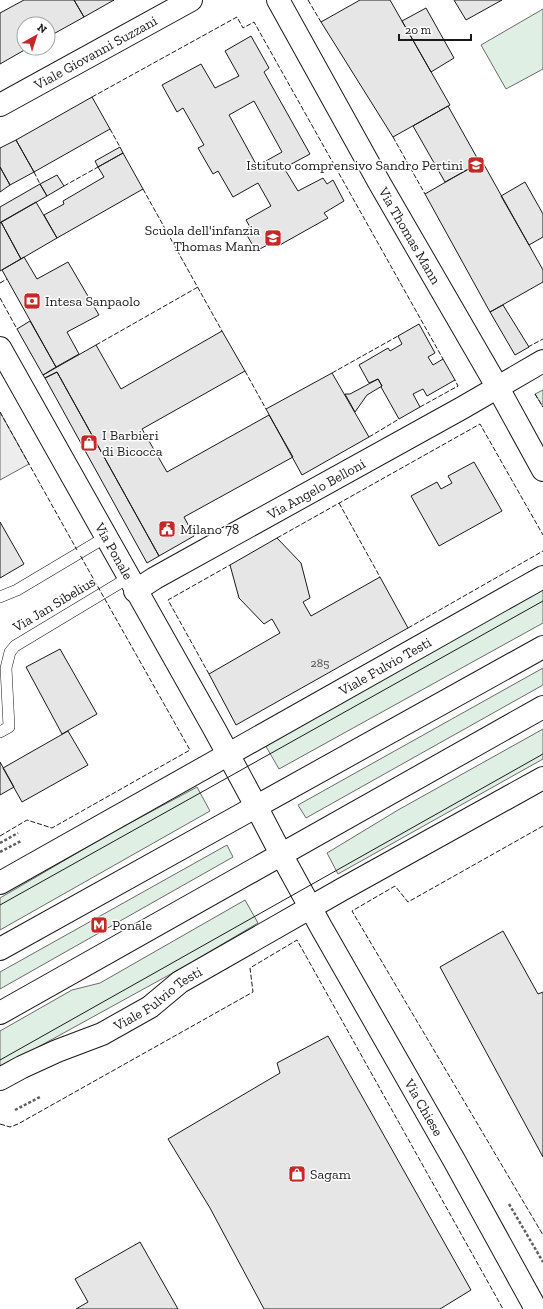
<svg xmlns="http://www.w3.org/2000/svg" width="543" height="1309" font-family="'Zilla Slab',serif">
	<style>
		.green { fill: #e0efe3; stroke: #6a6a6a }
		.parking { fill: #ededed; stroke: #6a6a6a }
		.building { fill: #e6e6e6; stroke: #1a1a1a; fill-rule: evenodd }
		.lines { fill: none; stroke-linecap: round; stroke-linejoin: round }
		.service-casing { stroke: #1a1a1a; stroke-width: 12 }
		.minor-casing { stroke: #1a1a1a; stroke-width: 24 }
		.primary-casing { stroke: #1a1a1a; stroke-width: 24 }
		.path { stroke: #5f5f5f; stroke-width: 2.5; stroke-dasharray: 3 2; stroke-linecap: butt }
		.service { stroke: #fff; stroke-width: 11 }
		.minor { stroke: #fff; stroke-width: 22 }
		.primary { stroke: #fff; stroke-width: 22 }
		.tram { stroke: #1a1a1a; stroke-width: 1 }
		.fence { stroke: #1a1a1a; stroke-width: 1; stroke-dasharray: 5 2; stroke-linecap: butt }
		.labels { text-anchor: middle; stroke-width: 3; stroke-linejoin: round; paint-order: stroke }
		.number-label { font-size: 12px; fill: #4d4d4d }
		.street-label { font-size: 14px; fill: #1a1a1a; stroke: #fff }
		.poi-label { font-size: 14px; fill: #1a1a1a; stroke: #fff; text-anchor: start }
	</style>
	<rect width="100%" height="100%" fill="#fff"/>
	<path class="green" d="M543 9V69L506 89 481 45Z
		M543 390V407L535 394Z
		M543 588V623L279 769 264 743Z
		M543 668V685L306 818 298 805Z
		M543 729V759L338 874 327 853 398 810Z
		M197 787 210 811 0 930V898L113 832Z
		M227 845 233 857 0 989V972Z
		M245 900 258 923 189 964 0 1068V1031L72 990 100 983Z"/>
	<path class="parking" d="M0 412 29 464 0 480Z"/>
	<path class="building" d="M24 0H74L84 17 48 37V24H24V48H28L0 64V13Z
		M74 0H114L84 17Z
		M360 0H390L450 105 393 137 321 22Z
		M454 0H502L466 20Z
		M426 8 454 58 431 72 402 21Z
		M251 36 269 68 264 72 310 154 284 168 298 191 323 178 327 184 333 180 344 201 324 213 328 218 278 246 275 241 256 251 244 230 250 227 246 220 271 206 258 183 233 197 218 171 213 174 198 148 204 145 183 108 177 112 162 85 201 64 215 88 239 76 225 51ZM254 101 282 152 257 166 229 115Z
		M92 97 110 129 34 172 16 140Z
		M448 106 480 163 445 182 413 126Z
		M16 140 34 172 10 185 0 167V148Z
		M120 147 123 153 98 167 95 161Z
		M123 153 143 189 57 238 44 215 64 204 63 201 104 177 98 167Z
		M482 161 543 270V282L490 312 425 194Z
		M0 167 10 185 0 192Z
		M57 175 64 186 47 196 40 184Z
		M525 182 543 214V237L529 245 501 196Z
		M40 184 47 196 0 223V207Z
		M36 202 57 238 21 259 1 222Z
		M1 222 21 259 0 271V223Z
		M24 257 37 279 68 262 99 315 67 332 79 354 56 367 2 270Z
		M503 305 529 347 515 355 490 312Z
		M30 321 56 367 43 375 17 329Z
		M419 324 435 353 428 357 433 365 443 359 455 380 427 396 423 389 413 394 420 407 399 419 381 387 382 386 378 379 369 383 359 365 388 348 390 351 402 344 398 336Z
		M222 331 245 371 142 429 167 472 269 415 293 457 184 517 194 536 159 556 57 372 45 378 43 375 96 345 121 389Z
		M57 372 159 556 147 563 45 378Z
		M332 373 369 437 302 475 266 409Z
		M378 379 382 386 367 395 355 412 345 394H350Z
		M474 462 502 511 439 546 411 496 437 482 441 489 452 483 448 476Z
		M0 522 24 564 0 578Z
		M277 538 301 563 310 598 303 602 311 616 380 577 408 628 236 725 209 674 280 633 272 619 264 624 239 598 230 565Z
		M60 649 97 714 62 734 26 667Z
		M68 731 88 765 22 802 3 768Z
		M0 762 14 787 0 795Z
		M503 931 538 994 543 992V1157L440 967Z
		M328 1036 471 1290 440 1309H264L210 1208 168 1139 280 1073 277 1063Z
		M140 1242 178 1309H76L88 1302 75 1279Z"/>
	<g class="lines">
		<g class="service-casing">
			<path id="service" d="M0 597 17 590 106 537
				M0 732 9 727 6 668 10 652 15 646 128 578"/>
		</g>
		<g class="minor-casing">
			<g id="minor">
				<path id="s1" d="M278 0 380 184 498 388 543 470"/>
				<path id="s2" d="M0 105 191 0"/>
				<path id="s3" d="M0 348 215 730 256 806"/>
				<path id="s4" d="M135 591 155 578 462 408 543 361"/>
				<path id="s5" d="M281 854 321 927 454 1160 536 1309"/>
				<path id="s6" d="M0 883 543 577"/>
				<path id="s7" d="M0 1079 22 1067 57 1051 102 1034 150 1007 180 982 341 890 543 778"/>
			</g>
		</g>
		<g class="primary-casing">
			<path id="primary" d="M256 806 281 854
				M0 949 543 647
				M0 1013 543 707"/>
		</g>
		<path class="path" d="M0 843 18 833
			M0 852 21 841
			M15 1110 40 1097
			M509 1204 543 1262"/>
		<use href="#service" class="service"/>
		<use href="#minor" class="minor"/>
		<use href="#primary" class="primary"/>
		<path class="tram" d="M0 905 543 601
			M0 1060 543 754"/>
		<path class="fence" d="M308 0 321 22
			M92 97 237 17 243 28 254 22 443 359
			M110 129 120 147
			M393 137 425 194
			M34 172 40 184
			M64 186 98 167
			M143 189 222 331
			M0 283 7 279
			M0 298 17 329
			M96 345 198 287
			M528 347 543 339
			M245 371 266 409
			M332 373 398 336
			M535 394 543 407
			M420 407 458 386 455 380
			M0 412 77 550
			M369 437 399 419
			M339 503 380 577
			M277 538 480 424 543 535
			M408 628 543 551
			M209 674 168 600 230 565
			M543 826 408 902 395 886 352 911 543 1235
			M0 836 27 820 52 828 190 750 80 555
			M0 1124 10 1127 18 1124 253 992 250 968 297 940 503 1309"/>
	</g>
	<defs>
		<g id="school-square" transform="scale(0.9)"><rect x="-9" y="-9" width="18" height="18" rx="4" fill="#c62828" stroke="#fff"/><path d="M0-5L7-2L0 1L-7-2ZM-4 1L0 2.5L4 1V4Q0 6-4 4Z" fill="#fff"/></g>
		<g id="bank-square" transform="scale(0.9)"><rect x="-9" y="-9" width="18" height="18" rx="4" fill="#c62828" stroke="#fff"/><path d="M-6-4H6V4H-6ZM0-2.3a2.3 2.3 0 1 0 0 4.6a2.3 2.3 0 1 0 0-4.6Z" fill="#fff"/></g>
		<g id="shop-square" transform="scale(0.9)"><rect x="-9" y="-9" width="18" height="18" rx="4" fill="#c62828" stroke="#fff"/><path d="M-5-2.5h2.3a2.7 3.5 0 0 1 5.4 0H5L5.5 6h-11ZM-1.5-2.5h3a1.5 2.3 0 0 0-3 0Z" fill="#fff"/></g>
		<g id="civic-square" transform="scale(0.9)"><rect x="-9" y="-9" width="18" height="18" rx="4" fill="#c62828" stroke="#fff"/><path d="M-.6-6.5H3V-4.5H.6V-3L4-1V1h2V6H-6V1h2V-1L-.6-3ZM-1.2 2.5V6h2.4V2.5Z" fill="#fff"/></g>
		<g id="metro-square" transform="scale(0.9)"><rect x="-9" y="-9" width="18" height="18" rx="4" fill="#c62828" stroke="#fff"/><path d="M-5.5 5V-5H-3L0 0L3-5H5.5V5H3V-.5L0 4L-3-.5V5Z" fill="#fff"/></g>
	</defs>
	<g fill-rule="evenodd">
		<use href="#school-square" x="476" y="165"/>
		<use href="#school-square" x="273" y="238"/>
		<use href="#bank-square" x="32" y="301"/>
		<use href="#shop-square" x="89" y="443"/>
		<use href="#civic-square" x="167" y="529"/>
		<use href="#metro-square" x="99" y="925"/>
		<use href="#shop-square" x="297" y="1174"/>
	</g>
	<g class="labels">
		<g class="number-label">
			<text x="320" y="667">285</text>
		</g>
		<g class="street-label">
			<text dy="5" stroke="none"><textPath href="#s2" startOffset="109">Viale Giovanni Suzzani</textPath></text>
			<text dy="5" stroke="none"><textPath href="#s1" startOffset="270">Via Thomas Mann</textPath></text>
			<text dy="5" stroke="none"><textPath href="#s4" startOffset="208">Via Angelo Belloni</textPath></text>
			<text dy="5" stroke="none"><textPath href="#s3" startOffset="233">Via Ponale</textPath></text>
			<text transform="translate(54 604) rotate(-31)" y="5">Via Jan Sibelius</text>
			<text dy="5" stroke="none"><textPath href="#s6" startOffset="442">Viale Fulvio Testi</textPath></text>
			<text dy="5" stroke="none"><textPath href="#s7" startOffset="178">Viale Fulvio Testi</textPath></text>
			<text dy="5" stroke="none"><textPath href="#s5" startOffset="291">Via Chiese</textPath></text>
		</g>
		<g class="poi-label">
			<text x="463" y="170" text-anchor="end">Istituto comprensivo Sandro Pertini</text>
			<text x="260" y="235" text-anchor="end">Scuola dell'infanzia<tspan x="260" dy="16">Thomas Mann</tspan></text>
			<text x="45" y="306">Intesa Sanpaolo</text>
			<text x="102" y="440">I Barbieri<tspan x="102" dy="16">di Bicocca</tspan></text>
			<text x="180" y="534">Milano 78</text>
			<text x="112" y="930">Ponale</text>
			<text x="310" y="1179">Sagam</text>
		</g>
	</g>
	<g transform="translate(36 36) rotate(39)"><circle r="19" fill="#ffffff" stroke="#a3a3a3"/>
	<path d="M0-3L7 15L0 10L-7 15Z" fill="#c62828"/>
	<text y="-6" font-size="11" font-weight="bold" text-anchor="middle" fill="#1a1a1a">N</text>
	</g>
	<path d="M399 34v6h72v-6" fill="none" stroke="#1a1a1a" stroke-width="2"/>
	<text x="405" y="34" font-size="12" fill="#1a1a1a" stroke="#ffffff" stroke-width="3" paint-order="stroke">20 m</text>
</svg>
